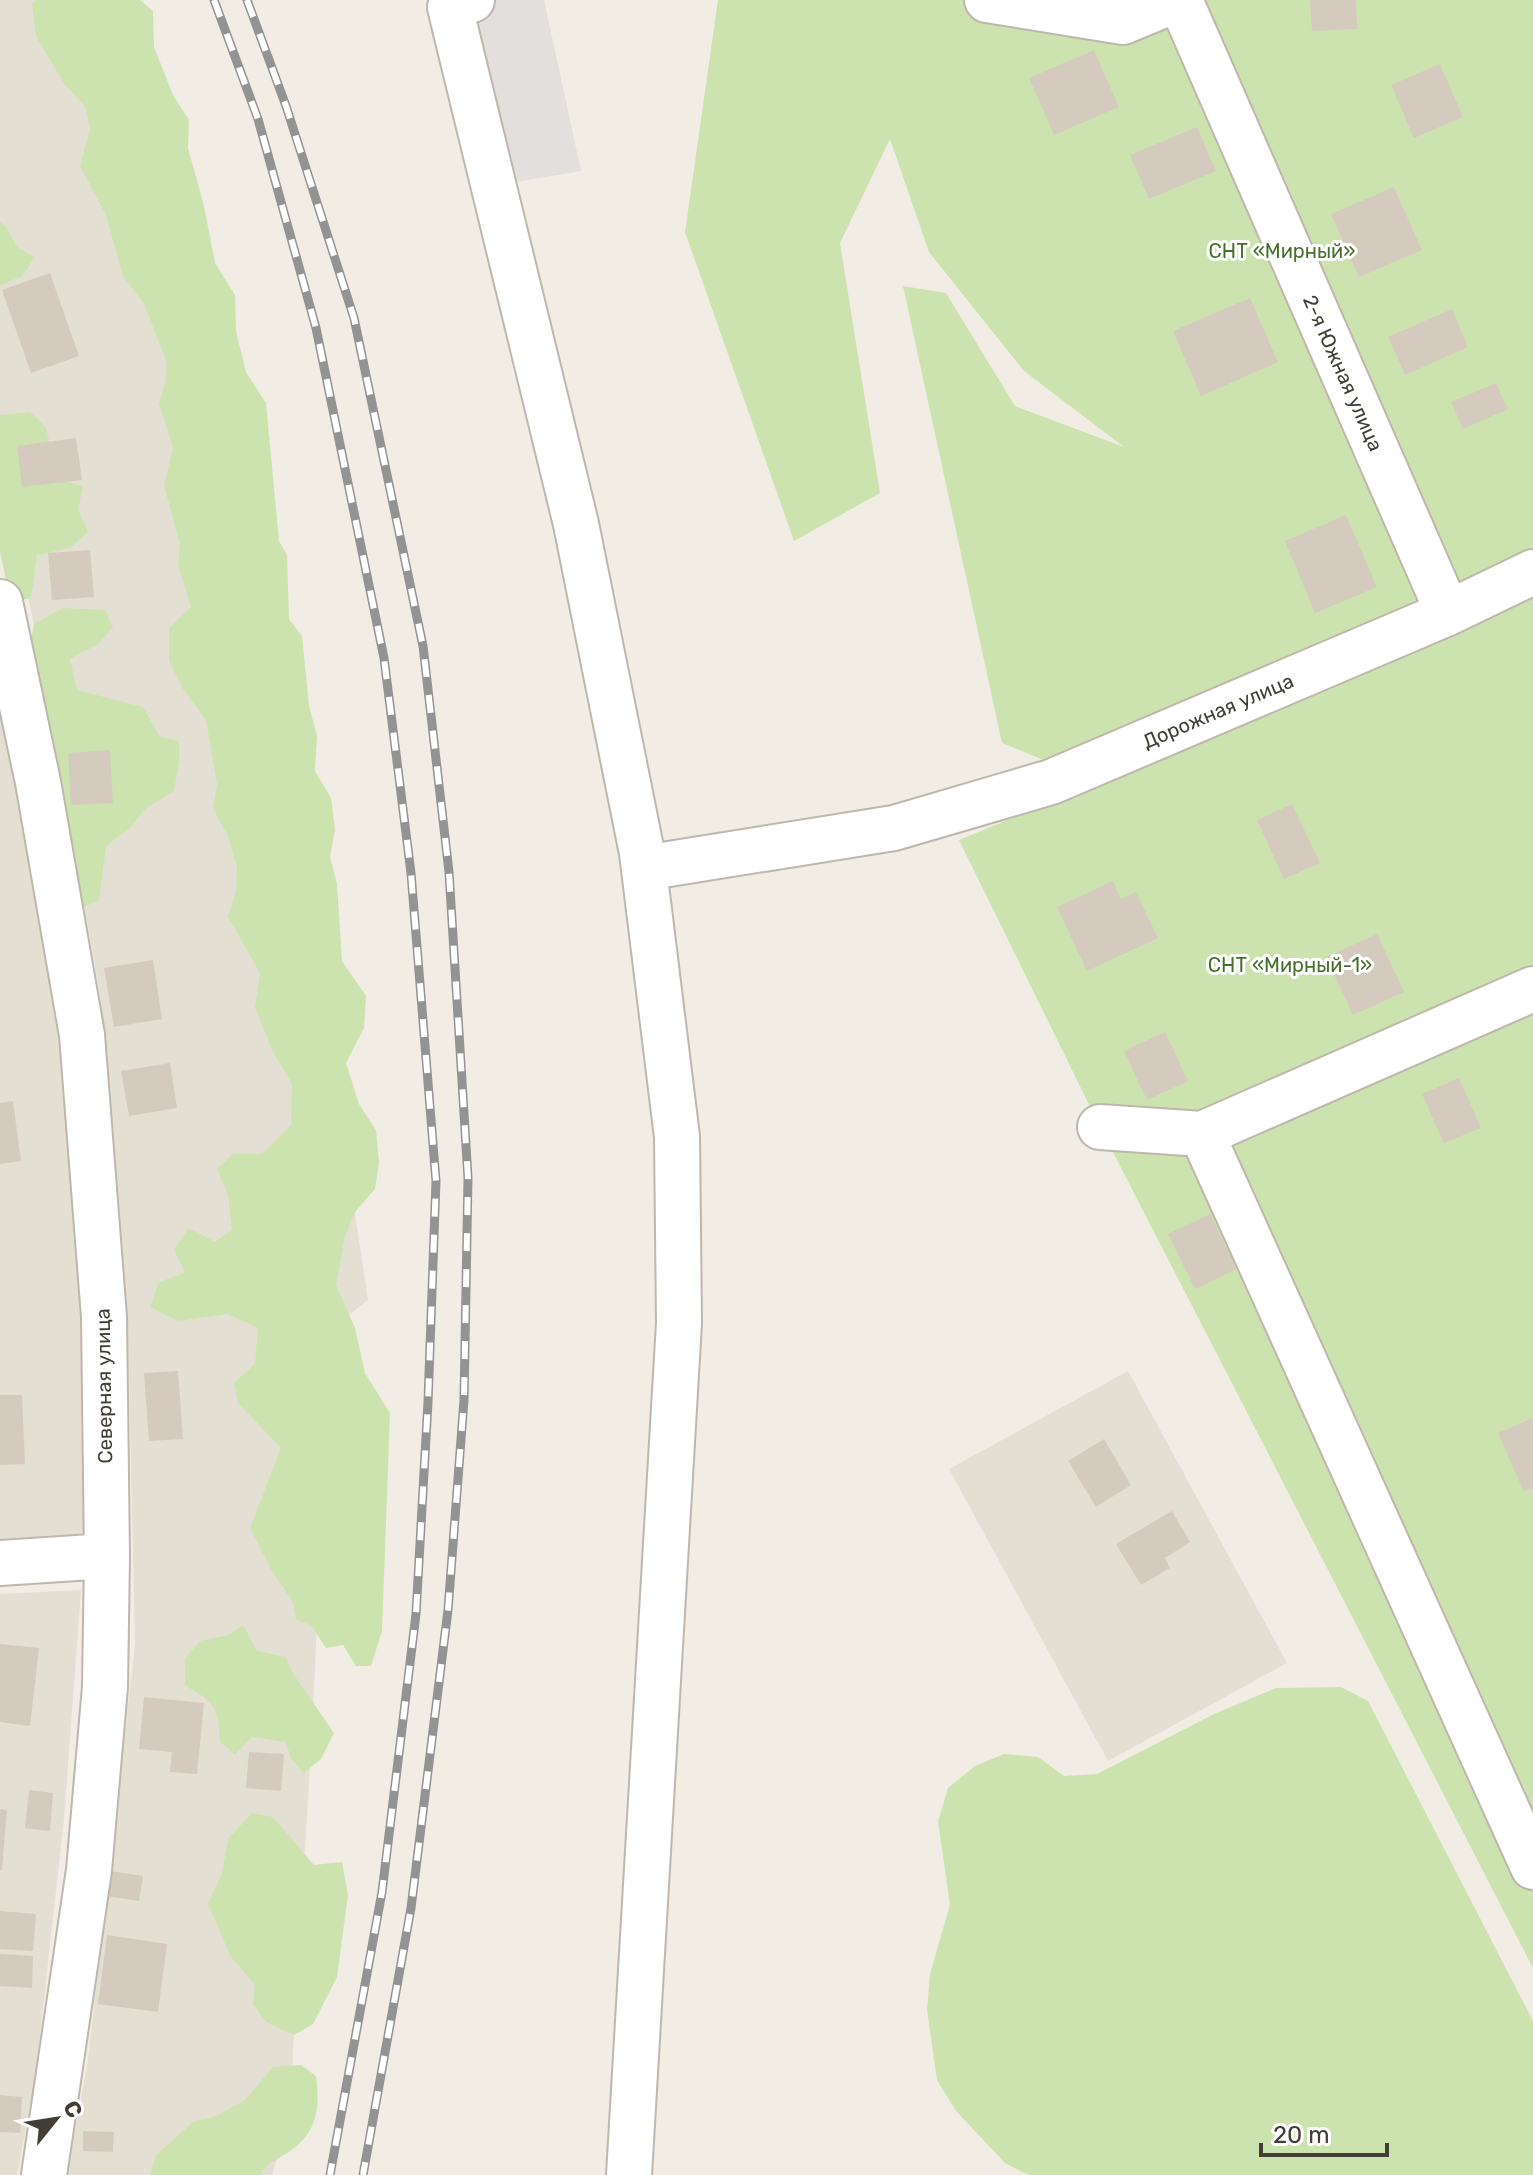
<svg xmlns="http://www.w3.org/2000/svg" width="1533" height="2175" font-family="Rubik,sans-serif">
	<style>
		.residential { fill: #e4dfd3 }
		.green { fill: #cce3af }
		.parking { fill: #e2dfdc }
		.building { fill: #d4cbbe }
		.lines { fill: none; stroke-linecap: round; stroke-linejoin: round }
		.minor-casing { stroke: #beb7ab; stroke-width: 48 }
		.minor { stroke: #fff; stroke-width: 44 }
		.rail-casing { stroke: #939393; stroke-width: 9 }
		.rail { stroke: #fff; stroke-width: 6; stroke-dasharray: 18; stroke-linecap: butt }
		.labels { text-anchor: middle; stroke-width: 6; stroke-linejoin: round; paint-order: stroke }
		.park-label { font-size: 20px; fill: #466f2d; stroke: #fff }
		.street-label { font-size: 20px; fill: #423d35; stroke: #fff }
	</style>
	<rect width="100%" height="100%" fill="#f1ede4"/>
	<path class="residential" d="M0 0H95L254 544 368 1300 330 1330 312 1732 289 2120 272 2175H67L88 2060 135 1644 128 1332 101 1001 42 664 0 462Z
		M0 711 32 865 72 1127 89 1534 0 1540Z
		M1128 1371 1287 1663 1108 1761 949 1469Z
		M81 1590 64 1819 35 2080 17 2175H0V1594Z"/>
	<path class="green" d="M36 0H140L153 11 154 47 173 95 189 120 188 148 204 206 215 263 235 295 236 331 246 372 266 403 279 541 287 555 289 619 302 636 309 706 317 736 315 771 331 798 335 830 330 857 337 884 342 961 366 996 364 1028 346 1063 359 1104 376 1130 379 1163 375 1189 355 1212 345 1236 336 1285 355 1328 365 1373 390 1413 382 1631 371 1666H356L343 1645 326 1648 311 1625 296 1620 293 1602 272 1571 250 1528 281 1448 238 1403 234 1383 255 1364 258 1328 227 1314 178 1321 150 1307 159 1282 185 1273 174 1249 189 1228 215 1242 232 1230 228 1195 217 1169 233 1154H262L291 1125 292 1084 273 1052 255 1007 260 973 228 917 236 892 237 867 228 836 213 808 217 784 206 720 183 689 169 661V628L191 607 178 565 180 545 164 485 173 448 159 403 165 383 167 363 144 304 123 276 106 215 80 166 90 129 85 106 65 85 36 36 32 4Z
		M718 0H1533V1968L1100 1127 959 840 1056 800 1044 760 1002 743 903 286 946 293 1015 406 1124 447 1024 371 929 252 890 139 840 243 880 493 794 541 685 232Z
		M0 222 6 226 17 247 35 257 22 276 0 286Z
		M30 412 46 427 54 462 65 481 83 486 78 510 88 532 70 548 37 555 31 598 18 601 6 580 0 552V415Z
		M63 608 105 610 113 627 98 644 70 659 77 690 143 707 160 737 179 741V762L174 791 146 808 130 828 106 846 99 900 76 911 25 667 34 624Z
		M243 1625 257 1651 286 1657 292 1672 334 1733 321 1759 304 1773 291 1759 286 1742 252 1737 235 1754 220 1742C218 1706 216 1704 185 1685V1659L200 1641 229 1635Z
		M1341 1687 1368 1701 1533 2021V2175H1028L1005 2163 956 2111 937 2080 927 2010 930 1974 950 1905 938 1821 948 1788 975 1766 1004 1754 1038 1757 1064 1776 1097 1774 1214 1714 1276 1688Z
		M252 1813 273 1817 314 1865 342 1862 348 1895 337 1977 313 2024 294 2035 266 2022 253 2004 255 1985 231 1957 208 1904 222 1873 228 1839Z
		M301 2065 316 2076C320 2107 318 2132 290 2151 278 2159 268 2162 260 2175H150L156 2155 193 2122 216 2116 245 2100 273 2067Z"/>
	<path class="parking" d="M432 0H544L581 171 485 187Z"/>
	<path class="building" d="M1310 0H1356L1357 29 1312 31Z
		M1094 50 1119 107 1054 135 1029 78Z
		M1440 64 1463 117 1414 138 1391 85Z
		M1197 127 1216 171 1149 199 1130 155Z
		M1394 187 1422 250 1359 277 1331 214Z
		M50 273 79 356 31 373 2 290Z
		M1250 298 1278 362 1201 396 1173 331Z
		M1452 309 1468 347 1405 375 1388 337Z
		M1496 383 1508 409 1463 429 1451 402Z
		M76 438 82 480 22 487 17 446Z
		M1346 515 1377 587 1315 613 1285 541Z
		M90 550 94 597 52 600 48 553Z
		M110 750 113 803 71 805 68 753Z
		M1292 804 1320 863 1284 879 1257 820Z
		M1113 881 1121 899 1136 892 1158 938 1087 971 1057 907Z
		M1377 934 1404 992 1353 1015 1326 957Z
		M153 960 162 1019 114 1027 104 968Z
		M1165 1032 1188 1081 1147 1100 1124 1051Z
		M170 1063 177 1108 129 1116 121 1071Z
		M1459 1078 1481 1128 1444 1143 1422 1094Z
		M13 1101 21 1161 0 1164V1103Z
		M1210 1214 1237 1269 1195 1289 1168 1234Z
		M178 1371 183 1439 149 1441 144 1373Z
		M0 1395H22L25 1464 0 1465Z
		M1533 1418V1488L1524 1492 1498 1433Z
		M1104 1439 1131 1485 1096 1507 1068 1461Z
		M1172 1511 1190 1542 1165 1558 1170 1568 1141 1585 1116 1544Z
		M0 1644 39 1648 30 1726 0 1722Z
		M144 1697 204 1703 197 1774 170 1772 172 1752 139 1749Z
		M249 1752 284 1754 281 1791 246 1788Z
		M29 1790 53 1793 50 1831 25 1828Z
		M0 1809 7 1810 2 1870H0Z
		M104 1870 143 1876 139 1901 100 1895Z
		M0 1911 36 1914 33 1951 0 1949Z
		M107 1935 167 1944 158 2012 98 2004Z
		M0 1954 33 1956 32 1988 0 1986Z
		M0 2095 22 2097 20 2133 0 2132Z
		M83 2131 114 2132 113 2152 83 2151Z"/>
	<g class="lines">
		<g class="minor-casing">
			<path id="minor" d="M472 0 450 7 576 524 642 853 677 1137 679 1323 629 2175
				M987 0 1123 22 1176 0
				M1180 0 1448 613
				M0 602 38 782 82 1035 104 1317 107 1556 105 1687 89 1870 44 2175
				M644 868 894 828 1051 782 1448 613 1533 572
				M1100 1127 1202 1134 1533 989
				M1202 1134 1533 1867
				M0 1563 107 1556"/>
		</g>
		<use href="#minor" class="minor"/>
		<g class="rail-casing">
			<path id="rail" d="M214 0 258 119 316 328 384 658 411 873 436 1181 428 1402 416 1614 382 1892 330 2175
				M247 0 286 106 354 318 423 646 449 872 468 1178 464 1400 448 1610 411 1908 363 2175"/>
		</g>
		<use href="#rail" class="rail"/>
	</g>
	<g class="labels">
		<g class="park-label">
			<text x="1282" y="258">СНТ «Мирный»</text>
			<text x="1290" y="972">СНТ «Мирный-1»</text>
		</g>
		<g class="street-label">
			<text transform="translate(1343 373) rotate(66)" y="7">2-я Южная улица</text>
			<text transform="translate(1218 711) rotate(-23)" y="7">Дорожная улица</text>
			<text transform="translate(104 1386) rotate(-91)" y="7">Северная улица</text>
		</g>
	</g>
	<g transform="translate(56 2119) rotate(60)" stroke="#ffffff" stroke-width="6" paint-order="stroke">
	<path d="M0-6L14 30L0 20L-14 30Z" fill="#423d35"/>
	<text y="-12" font-size="22" font-weight="bold" text-anchor="middle" fill="#423d35">С</text>
	</g>
	<path d="M1261 2143v12h126v-12" fill="none" stroke="#423d35" stroke-width="4"/>
	<text x="1273" y="2143" font-size="24" fill="#423d35" stroke="#ffffff" stroke-width="6" paint-order="stroke">20 m</text>
</svg>
